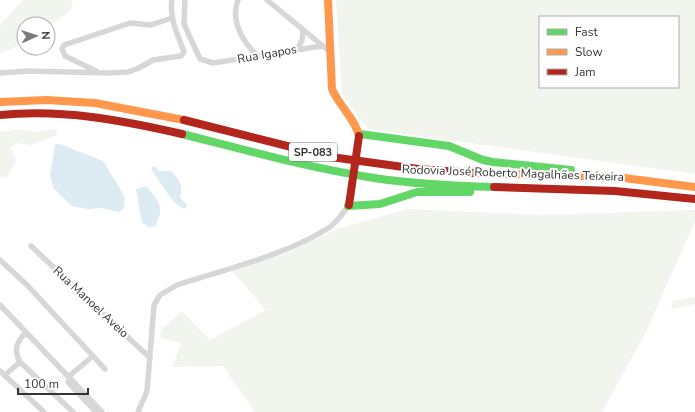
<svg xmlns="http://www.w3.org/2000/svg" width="695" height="412" font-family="'Nunito Sans',sans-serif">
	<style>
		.green { fill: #f1f5ed; fill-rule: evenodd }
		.water { fill: #ddebf3 }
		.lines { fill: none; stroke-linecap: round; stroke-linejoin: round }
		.street { stroke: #d7d7d7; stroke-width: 5.5 }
		.fast { stroke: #63d668; stroke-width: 8 }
		.slow { stroke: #ff974d; stroke-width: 8 }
		.jam { stroke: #b3261e; stroke-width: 8 }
		.jam-bridge { stroke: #b3261e; stroke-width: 8 }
		.labels { text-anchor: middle; stroke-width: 4; stroke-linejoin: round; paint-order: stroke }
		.shield { fill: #fff; stroke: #707070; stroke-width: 1 }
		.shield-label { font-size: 11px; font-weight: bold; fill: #333 }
		.street-label { font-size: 12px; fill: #333; stroke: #fff }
	</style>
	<rect width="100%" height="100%" fill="#fff"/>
	<path class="green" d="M23 0H73L70 11 48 27V24H24V42L16 47 0 53V25Z
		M336 0H695V174L368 129 342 94ZM540 17H678V87H540Z
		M19 129 34 132 56 129 57 135 31 145 16 143 11 148 16 161 7 178 0 177V132Z
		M407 209 541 215 695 210V221L647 330 602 412H255L223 366 172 367 181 343 160 338 162 329 182 311 210 340 266 310 232 271 285 254 334 230Z
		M695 297V304L671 309 673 301Z"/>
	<path class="water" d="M55 144H60L103 161 121 190 125 199 124 208 119 212 101 208 88 209 72 206 54 189 50 176Z
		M154 166 159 171H171C180 180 183 185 180 197L187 205 185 209C174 207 158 179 151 168Z
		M146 186C158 200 166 208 155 226L149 227 142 223 136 189Z"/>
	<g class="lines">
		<path class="street" d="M185 0 184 24 200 59 213 63 322 46
			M238 0C230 20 243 43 258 56
			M267 0 329 51
			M298 48 302 40 303 30
			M96 71 65 56 62 49 64 45 130 23 151 25 172 18
			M0 73 29 71 107 73 128 72 139 68 153 60 181 56 184 52C178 35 169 18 172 0
			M31 246 150 358
			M0 260 27 285 105 369
			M0 305 102 412
			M25 333C17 342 13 350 20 362L73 412
			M0 371 44 412
			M5 375 20 362
			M68 377 93 356
			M68 382 96 412
			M138 412 147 391 154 305 160 295 177 285C226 269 287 255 330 227 337 221 343 214 348 206"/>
		<path class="fast" d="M182 134C245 150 309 168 374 178 414 184 454 186 494 187
			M360 134 449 146 483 160 493 162 571 170
			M348 206 380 204 417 192H470"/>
		<path class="slow" d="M328 0 332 89C339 106 355 118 359 136
			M0 102 47 100 95 103 184 120
			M474 173 616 177 695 187"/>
		<path class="jam" d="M0 115C63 109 121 120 182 134
			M184 120 331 157 418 169 474 173
			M494 187 615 191 695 199"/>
		<path class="jam-bridge" d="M349 205 359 136"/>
	</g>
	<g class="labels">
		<rect class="shield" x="289" y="143" width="48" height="18" rx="3"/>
		<g class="shield-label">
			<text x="313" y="156">SP-083</text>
		</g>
		<g class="street-label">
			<text transform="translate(267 54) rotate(-10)" y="4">Rua Igapos</text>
			<text transform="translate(513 173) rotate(2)" y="4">Rodovia José Roberto Magalhães Teixeira</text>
			<text transform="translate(91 302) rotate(43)" y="4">Rua Manoel Aveio</text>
		</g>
	</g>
	<rect x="539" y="16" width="140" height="72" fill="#ffffff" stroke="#adadad"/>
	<rect x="547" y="29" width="20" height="6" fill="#63d668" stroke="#adadad"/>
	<text x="575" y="36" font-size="12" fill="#333333">Fast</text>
	<rect x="547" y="49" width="20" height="6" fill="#ff974d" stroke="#adadad"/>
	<text x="575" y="56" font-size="12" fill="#333333">Slow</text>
	<rect x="547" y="69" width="20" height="6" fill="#b3261e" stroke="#adadad"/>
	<text x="575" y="76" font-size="12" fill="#333333">Jam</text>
	<g transform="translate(36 36) rotate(87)"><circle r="19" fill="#ffffff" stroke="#adadad"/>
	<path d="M0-3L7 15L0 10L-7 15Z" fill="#7a7a7a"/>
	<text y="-6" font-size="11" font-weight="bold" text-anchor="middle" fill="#333333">N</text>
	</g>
	<path d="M18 388v6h70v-6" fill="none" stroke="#333333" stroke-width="2"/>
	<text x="24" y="388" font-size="12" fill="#333333" stroke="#ffffff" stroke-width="3" paint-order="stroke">100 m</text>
</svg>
